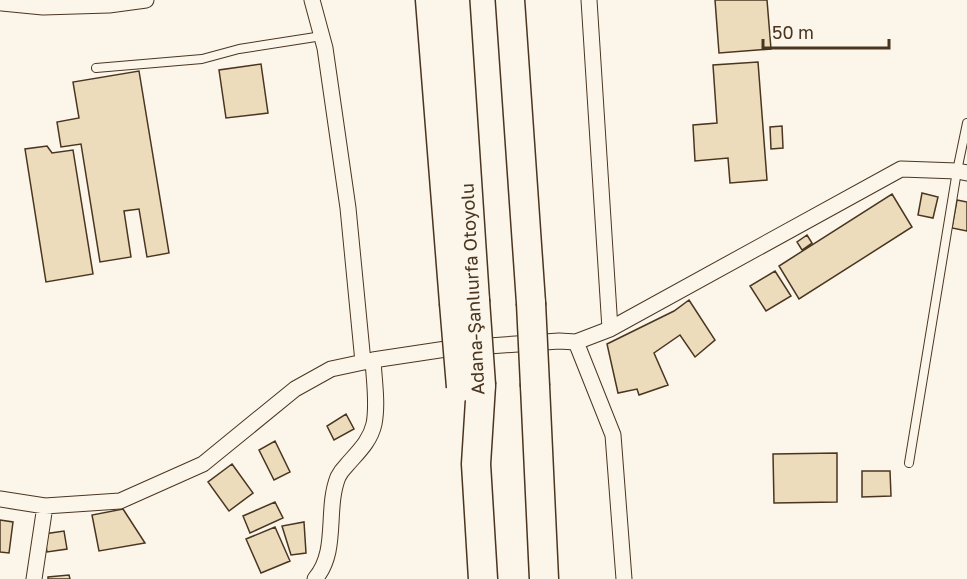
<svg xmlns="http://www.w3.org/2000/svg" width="967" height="579" font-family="'Golos Text',sans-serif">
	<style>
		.building { fill: #ecdcbc; stroke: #4a3520; stroke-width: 1.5 }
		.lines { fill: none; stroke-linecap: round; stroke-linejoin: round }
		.lane-casing { stroke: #4a3520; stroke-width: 10 }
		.street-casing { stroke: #4a3520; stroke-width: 17 }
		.highway-casing { stroke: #4a3520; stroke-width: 31 }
		.lane { stroke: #fbf6e9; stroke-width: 8 }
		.street { stroke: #fbf6e9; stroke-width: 15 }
		.highway { stroke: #fbf6e9; stroke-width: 28 }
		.highway-bridge-casing { stroke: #4a3520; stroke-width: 31; stroke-linecap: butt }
		.highway-bridge { stroke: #fbf6e9; stroke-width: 28 }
		.labels { text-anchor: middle; stroke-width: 4.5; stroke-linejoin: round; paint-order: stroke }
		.street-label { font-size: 18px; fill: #4a3520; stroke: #fbf6e9 }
	</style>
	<rect width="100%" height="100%" fill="#fbf6e9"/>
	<path class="building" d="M715 0H767L771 49 719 53Z
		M758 62 767 180 730 183 728 158 695 161 693 125 717 123 713 65Z
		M261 64 268 113 226 118 219 70Z
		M139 71 169 253 147 257 139 209 124 211 131 257 100 262 81 144 61 147 57 122 79 118 73 82Z
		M782 126 783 148 771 149 770 127Z
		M47 146 52 153 73 150 93 274 46 282 25 149Z
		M922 193 938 197 933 218 918 215Z
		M892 194 912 227 799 299 779 266Z
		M957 200 967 202V231L952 228Z
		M807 235 812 243 802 250 797 242Z
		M775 271 791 296 766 311 750 286Z
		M689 300 715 340 695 357 680 335 654 353 668 385 639 395 637 389 618 393 607 344 674 311Z
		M346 414 354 429 334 440 327 426Z
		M275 441 290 472 274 480 259 450Z
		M837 453V502L774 503 773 454Z
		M232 464 253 493 229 511 208 482Z
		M862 471H890L891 496 862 497Z
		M275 502 283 518 250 533 243 516Z
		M123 509 145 543 99 551 92 515Z
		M0 520 13 522 9 553 0 552Z
		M304 522 306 553 291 555 282 526Z
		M275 527 290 561 261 573 246 539Z
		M64 531 67 549 47 552 44 534Z
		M69 575 70 579H48V577Z"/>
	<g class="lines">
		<g class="lane-casing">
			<path id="lane" d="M96 68 202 59 239 49 322 36
				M909 463 957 171 967 123"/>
		</g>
		<g class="street-casing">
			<path id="street" d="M312 0 325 48 348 208 363 362
				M589 0 610 329
				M0 2 2 3 43 7 109 5 146 0
				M576 342 613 435 624 579
				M0 499 45 506 120 501 203 464 295 389 331 369 373 360 446 349 559 341 576 342 610 329 901 169 957 171 967 173
				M34 579 45 506
				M315 579C339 551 325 510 338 477 340 473 343 469 346 466 357 453 370 442 374 424 378 404 374 380 373 360"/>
		</g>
		<g class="highway-casing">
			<path id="highway" d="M430 0 454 303
				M455 0 475 300
				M510 0 531 303
				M481 385 476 464 483 579
				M535 386 544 579"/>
		</g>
		<use href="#lane" class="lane"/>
		<use href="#street" class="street"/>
		<use href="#highway" class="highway"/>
		<g class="highway-bridge-casing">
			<path id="highway-bridge" d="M475 300 481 385
				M454 303 461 387
				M531 303 535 386"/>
		</g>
		<use href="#highway-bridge" class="highway-bridge"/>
	</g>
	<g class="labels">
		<g class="street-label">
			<text transform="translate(473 289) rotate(-93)" y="6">Adana-Şanlıurfa Otoyolu</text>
		</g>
	</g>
	<path d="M763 39v9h126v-9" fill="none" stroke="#4a3520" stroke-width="3"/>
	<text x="772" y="39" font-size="18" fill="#4a3520" stroke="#fbf6e9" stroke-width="4.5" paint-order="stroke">50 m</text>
</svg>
